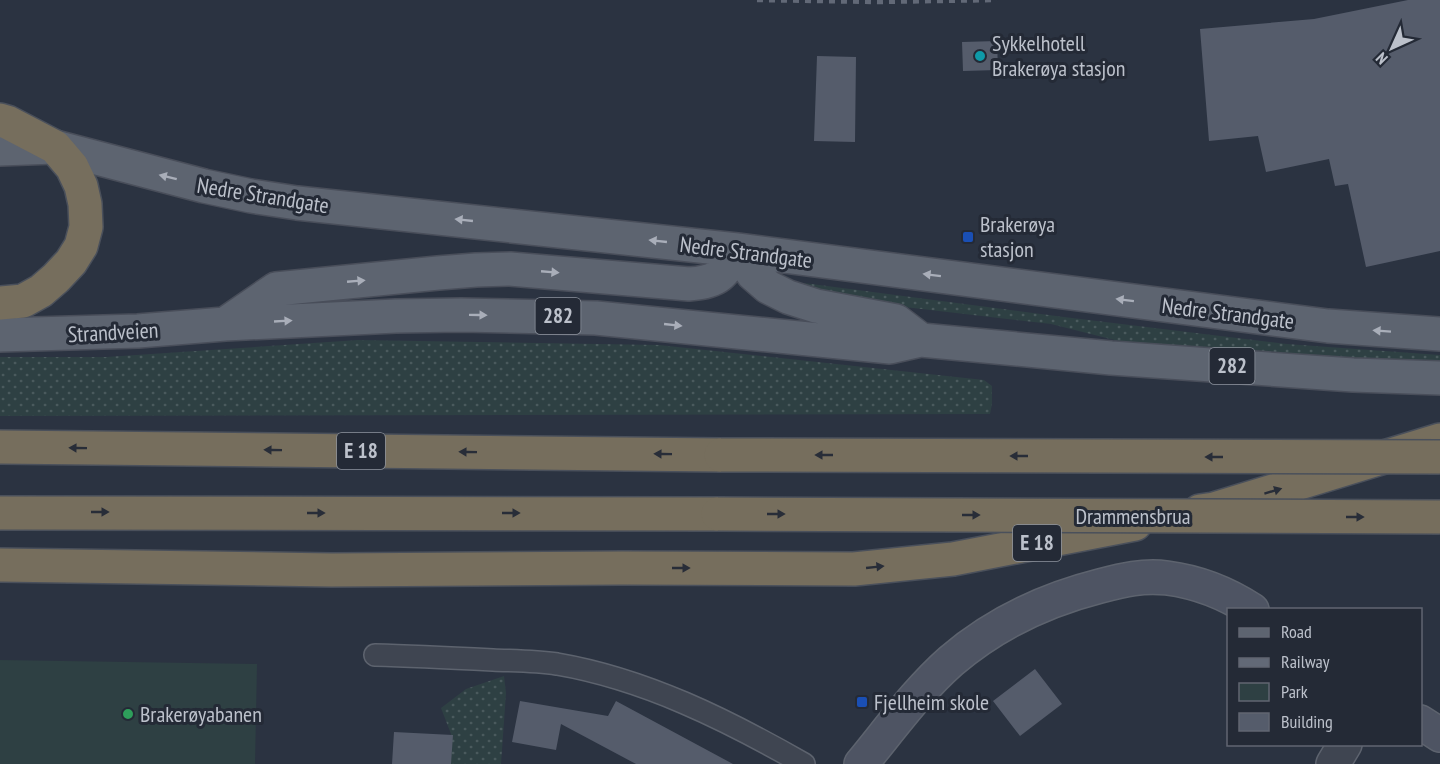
<svg xmlns="http://www.w3.org/2000/svg" width="1440" height="764" font-family="'PT Sans Narrow',sans-serif">
	<style>
		.grass { fill: url(#grass-dots) }
		.park { fill: #2e4043 }
		.building { fill: #555c6b }
		.lines { fill: none; stroke-linecap: round; stroke-linejoin: round }
		.lane-casing { stroke: #5d636e; stroke-width: 24 }
		.street-casing { stroke: #5d636e; stroke-width: 36 }
		.secondary-casing { stroke: #5d636e; stroke-width: 36 }
		.primary-casing { stroke: #494e5a; stroke-width: 36 }
		.highway-casing { stroke: #4a505b; stroke-width: 36 }
		.lane { stroke: #3f4551; stroke-width: 21 }
		.street { stroke: #3f4551; stroke-width: 33 }
		.secondary { stroke: #4e5463; stroke-width: 33 }
		.primary { stroke: #5d6470; stroke-width: 33 }
		.highway { stroke: #766e5d; stroke-width: 33 }
		.rail { stroke: #626977; stroke-width: 4.5; stroke-dasharray: 6 6; stroke-linecap: butt }
		.highway-bridge-casing { stroke: #4a505b; stroke-width: 36; stroke-linecap: butt }
		.highway-bridge { stroke: #766e5d; stroke-width: 33 }
		.oneway { fill: #a9aeb9 }
		.oneway2 { fill: #282d38 }
		.culture-dot { fill: #0f9aa8; stroke: #242a36; stroke-width: 2 }
		.transit-dot { fill: #1a4fb4; stroke: #242a36; stroke-width: 2 }
		.leisure-dot { fill: #2e9e5b; stroke: #242a36; stroke-width: 2 }
		.labels { text-anchor: middle; stroke-width: 6; stroke-linejoin: round; paint-order: stroke }
		.shield { fill: #242a36; stroke: #8e949e; stroke-width: 1.5 }
		.shield-label { font-size: 21px; font-weight: bold; fill: #bcc1cb }
		.poi-label { font-size: 22px; fill: #bcc1cb; stroke: #242a36; text-anchor: start }
		.street-label { font-size: 22px; fill: #bcc1cb; stroke: #242a36 }
	</style>
	<defs>
		<pattern id="grass-dots" width="8" height="8" patternUnits="userSpaceOnUse" patternTransform="scale(1.5)"><rect width="8" height="8" fill="#2e4043"/><path d="M2 2h.1M6 6h.1" fill="none" stroke="#4a5a5d" stroke-width="1.8" stroke-linecap="round"/></pattern>
	</defs>
	<rect width="100%" height="100%" fill="#2b3341"/>
	<path class="grass" d="M804 283 1064 317 1287 344 1440 355V365L1146 348 1051 324 836 299Z
		M358 340 659 345 984 380 992 386V404L990 414 0 416V357H106Z
		M504 676 506 693 501 764H450L451 734 441 708 466 689Z"/>
	<path class="park" d="M0 660 257 664 255 764H0Z"/>
	<path class="building" d="M1408 0H1440V251L1366 267 1348 184 1335 186 1329 159 1266 172 1258 136 1209 141 1200 29 1314 19Z
		M997 41 998 70 963 71 962 42Z
		M817 56 856 57 855 142 814 141Z
		M1035 669 1062 704 1020 736 993 701Z
		M520 701 608 716 616 701 733 764H636L561 724 556 750 512 742Z
		M394 732 453 735 451 764H392Z"/>
	<g class="lines">
		<g class="lane-casing">
			<path id="lane" d="M375 655C415 656 454 658 493 660 515 661 536 661 557 664 645 679 727 720 804 764"/>
		</g>
		<g class="street-casing">
			<path id="street" d="M1333 764 1345 744"/>
		</g>
		<g class="secondary-casing">
			<path id="secondary" d="M1420 722 1440 735
				M861 764C890 729 917 691 951 661 994 624 1045 600 1100 586 1123 580 1143 575 1167 578 1198 582 1226 593 1252 610"/>
		</g>
		<g class="primary-casing">
			<path id="primary" d="M0 149 55 147 204 186 251 196 297 203 737 250 1328 326 1440 334
				M737 250 753 274 768 287 788 297 816 306 896 321 921 340
				M225 324 276 289 438 273 476 270 510 269 689 284C719 282 723 275 737 250
				M0 335 138 331 225 324 396 316 461 315 596 318 890 347 921 340 1111 358 1353 375 1440 378"/>
		</g>
		<g class="highway-casing">
			<path id="highway" d="M0 120 7 122 55 147 72 167 81 186 85 204 86 227 81 246 71 262 56 278 41 291 23 301 0 303
				M0 447 721 455
				M1200 511 1214 509 1440 440
				M0 513 718 514
				M0 565 332 570 622 568 854 569 953 559 1135 524"/>
		</g>
		<use href="#lane" class="lane"/>
		<use href="#street" class="street"/>
		<use href="#secondary" class="secondary"/>
		<use href="#primary" class="primary"/>
		<use href="#highway" class="highway"/>
		<path class="rail" d="M757 0 878 2 997 0"/>
		<g class="highway-bridge-casing">
			<path id="highway-bridge" d="M721 455 1440 457
				M718 514 1440 517"/>
		</g>
		<use href="#highway-bridge" class="highway-bridge"/>
	</g>
	<defs><path id="oneway-solid" d="M-6-.8H1V-3.2L6.5 0L1 3.2V.8H-6Z" transform="scale(1.5)"/></defs>
	<g class="oneway">
		<use href="#oneway-solid" transform="translate(168 177) rotate(-166)"/>
		<use href="#oneway-solid" transform="translate(464 220) rotate(-174)"/>
		<use href="#oneway-solid" transform="translate(658 241) rotate(-174)"/>
		<use href="#oneway-solid" transform="translate(550 272) rotate(5)"/>
		<use href="#oneway-solid" transform="translate(932 275) rotate(-173)"/>
		<use href="#oneway-solid" transform="translate(356 281) rotate(-5)"/>
		<use href="#oneway-solid" transform="translate(1125 300) rotate(-173)"/>
		<use href="#oneway-solid" transform="translate(478 315) rotate(1)"/>
		<use href="#oneway-solid" transform="translate(283 321) rotate(-3)"/>
		<use href="#oneway-solid" transform="translate(673 325) rotate(6)"/>
		<use href="#oneway-solid" transform="translate(1382 331) rotate(-176)"/>
	</g>
	<g class="oneway2">
		<use href="#oneway-solid" transform="translate(78 448) rotate(-179)"/>
		<use href="#oneway-solid" transform="translate(273 450) rotate(-179)"/>
		<use href="#oneway-solid" transform="translate(468 452) rotate(-179)"/>
		<use href="#oneway-solid" transform="translate(663 454) rotate(-179)"/>
		<use href="#oneway-solid" transform="translate(824 455) rotate(-180)"/>
		<use href="#oneway-solid" transform="translate(1019 456) rotate(-180)"/>
		<use href="#oneway-solid" transform="translate(1214 457) rotate(-180)"/>
		<use href="#oneway-solid" transform="translate(1273 491) rotate(-17)"/>
		<use href="#oneway-solid" transform="translate(100 512)"/>
		<use href="#oneway-solid" transform="translate(316 513)"/>
		<use href="#oneway-solid" transform="translate(511 513)"/>
		<use href="#oneway-solid" transform="translate(776 514)"/>
		<use href="#oneway-solid" transform="translate(971 515)"/>
		<use href="#oneway-solid" transform="translate(1355 517)"/>
		<use href="#oneway-solid" transform="translate(875 567) rotate(-6)"/>
		<use href="#oneway-solid" transform="translate(681 568)"/>
	</g>
	<circle class="culture-dot" cx="980" cy="56" r="6"/>
	<g class="transit-dot">
		<rect x="962" y="231" width="12" height="12" rx="3"/>
		<rect x="856" y="696" width="12" height="12" rx="3"/>
	</g>
	<circle class="leisure-dot" cx="128" cy="714" r="6"/>
	<g class="labels">
		<g class="shield">
			<rect x="535.5" y="298" width="45" height="36" rx="4.5"/>
			<rect x="1209.5" y="348" width="45" height="36" rx="4.5"/>
			<rect x="337" y="433" width="48" height="36" rx="4.5"/>
			<rect x="1013" y="525" width="48" height="36" rx="4.5"/>
		</g>
		<g class="shield-label">
			<text x="558" y="323">282</text>
			<text x="1232" y="373">282</text>
			<text x="361" y="458">E 18</text>
			<text x="1037" y="550">E 18</text>
		</g>
		<g class="poi-label">
			<text x="992" y="51">Sykkelhotell<tspan x="992" dy="25">Brakerøya stasjon</tspan></text>
			<text x="980" y="232">Brakerøya<tspan x="980" dy="25">stasjon</tspan></text>
			<text x="874" y="710">Fjellheim skole</text>
			<text x="140" y="722">Brakerøyabanen</text>
		</g>
		<g class="street-label">
			<text transform="translate(263 195) rotate(9)" y="8">Nedre Strandgate</text>
			<text transform="translate(746 252) rotate(7)" y="8">Nedre Strandgate</text>
			<text transform="translate(1228 313) rotate(7)" y="8">Nedre Strandgate</text>
			<text transform="translate(113 332) rotate(-3)" y="8">Strandveien</text>
			<text x="1133" y="524">Drammensbrua</text>
		</g>
	</g>
	<rect x="1227" y="608" width="195" height="138" fill="#242a36" stroke="#616672" stroke-width="1.5"/>
	<rect x="1239" y="628" width="30" height="9" fill="#5d6470" stroke="#616672" stroke-width="1.5"/>
	<text x="1281" y="638" font-size="18" fill="#bcc1cb">Road</text>
	<rect x="1239" y="658" width="30" height="9" fill="#626977" stroke="#616672" stroke-width="1.5"/>
	<text x="1281" y="668" font-size="18" fill="#bcc1cb">Railway</text>
	<rect x="1239" y="683" width="30" height="18" fill="#2e4043" stroke="#616672" stroke-width="1.5"/>
	<text x="1281" y="698" font-size="18" fill="#bcc1cb">Park</text>
	<rect x="1239" y="713" width="30" height="18" fill="#555c6b" stroke="#616672" stroke-width="1.5"/>
	<text x="1281" y="728" font-size="18" fill="#bcc1cb">Building</text>
	<g transform="translate(1392 48) rotate(225)" stroke="#242a36" stroke-width="4.5" paint-order="stroke">
	<path d="M0-4.5L10 22L0 15L-10 22Z" fill="#bcc1cb"/>
	<text y="-9" font-size="16" font-weight="bold" text-anchor="middle" fill="#bcc1cb">N</text>
	</g>
</svg>
